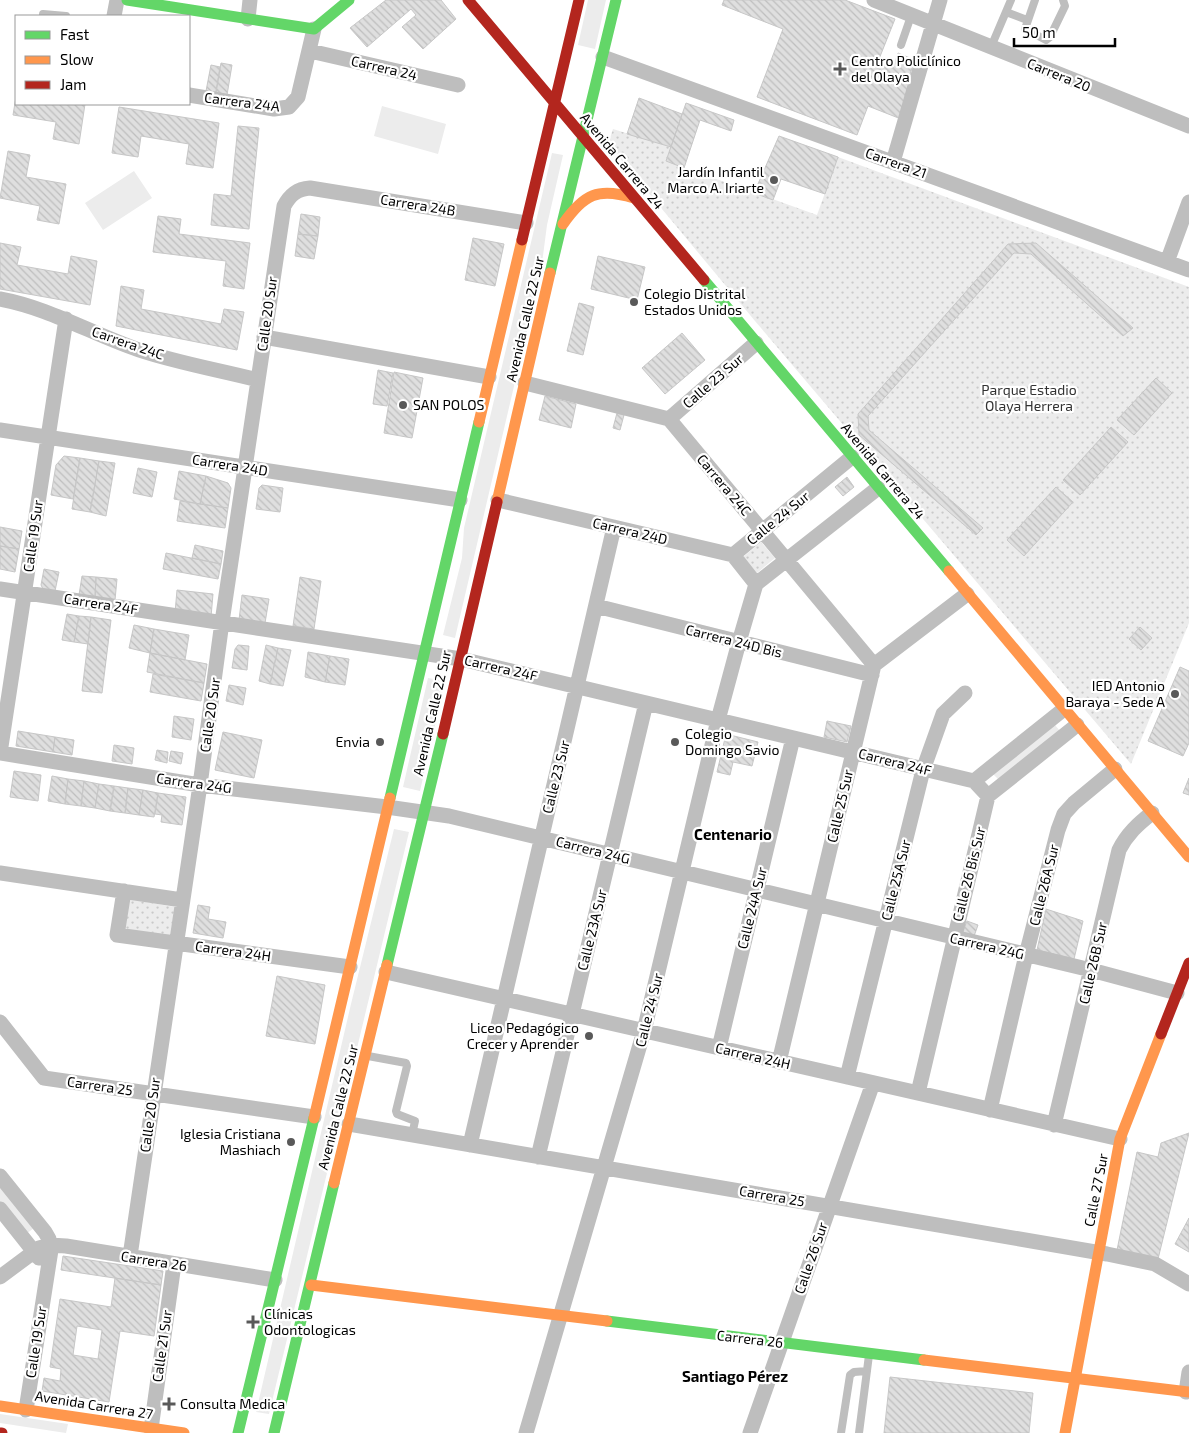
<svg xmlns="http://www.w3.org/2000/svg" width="1189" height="1433" font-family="'Exo 2',sans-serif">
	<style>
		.grass { fill: #ececec }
		.park { fill: url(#park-dots) }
		.building { fill: url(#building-back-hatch); stroke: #c7c7c7; fill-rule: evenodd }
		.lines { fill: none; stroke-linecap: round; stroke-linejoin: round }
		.lane { stroke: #bebebe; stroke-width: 8 }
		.street { stroke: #bebebe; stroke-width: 15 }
		.fast { stroke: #63d668; stroke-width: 11 }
		.slow { stroke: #ff974d; stroke-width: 11 }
		.jam { stroke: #b3261e; stroke-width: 11 }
		.poi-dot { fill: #595959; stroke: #fff; stroke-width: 2 }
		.labels { text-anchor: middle; stroke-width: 4.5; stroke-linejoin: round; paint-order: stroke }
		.poi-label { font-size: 14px; fill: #000; stroke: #fff; text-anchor: start }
		.street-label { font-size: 14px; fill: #000; stroke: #fff }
		.park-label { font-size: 14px; fill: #333; stroke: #fff }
		.neighbourhood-label { font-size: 15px; font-weight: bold; fill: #000; stroke: #fff }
	</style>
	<defs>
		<pattern id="park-dots" width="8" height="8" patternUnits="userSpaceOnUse" patternTransform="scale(1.25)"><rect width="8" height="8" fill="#ececec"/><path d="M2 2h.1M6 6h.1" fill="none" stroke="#c9c9c9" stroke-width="1.8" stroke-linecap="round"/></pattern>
		<pattern id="building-back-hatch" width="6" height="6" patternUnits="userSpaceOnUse" patternTransform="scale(1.25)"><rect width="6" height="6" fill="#dfdfdf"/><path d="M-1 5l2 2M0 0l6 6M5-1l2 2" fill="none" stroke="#bebebe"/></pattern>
	</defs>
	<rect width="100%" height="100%" fill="#fff"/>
	<path class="grass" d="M588 0H606L595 49 578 45Z
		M382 106 446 124 438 154 374 136Z
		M552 153 563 155 547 225 541 271 455 638 443 635 462 558 464 528Z
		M134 171 152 198 103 230 85 203Z
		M428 678 445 681 420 791 403 787Z
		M1055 725 1060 731 999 780 993 774Z
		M394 829 409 832 269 1414 256 1412 351 1004Z
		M0 1186 34 1228 26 1234 0 1202Z
		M0 1414 68 1424 66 1433 0 1423Z"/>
	<path class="park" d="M613 129 671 147 666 161 817 215 838 157 1189 287V623L1131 764 755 321 608 144Z
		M761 542 775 558 757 573 743 557Z
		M128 899 175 907 170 938 124 930Z"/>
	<path class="building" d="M386 0H441L456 19 423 49 402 27 416 15 411 9 367 47 350 28Z
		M724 0H845L895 19 879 59 894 65 898 53 915 60 910 74 917 76 901 119 868 106 857 135 757 97 783 29 722 5Z
		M221 63 232 65 227 95 216 92Z
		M211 65 220 67 216 92 206 91Z
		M16 97V104H85L79 144 53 139 56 122 13 115Z
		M639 98 682 114 671 147 627 134Z
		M686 103 734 120 731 131 700 120 684 168 666 161Z
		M119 107 219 123 213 168 186 164 189 144 141 136 138 157 112 153Z
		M238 126 259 128 249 229 211 225 214 194 231 196Z
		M779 136 838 157 825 194 781 179 773 200 754 193Z
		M8 151 30 155 26 177 66 184 59 224 37 220 40 206 0 198Z
		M301 214 320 217 318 236 298 234Z
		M158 216 181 219 179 234 250 243 244 289 223 286 226 261 153 252Z
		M298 234 318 236 314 259 295 256Z
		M473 238 504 244 495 286 465 280Z
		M0 243 21 247 17 265 68 274 71 256 97 261 90 305 0 289Z
		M1036 243 1133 328 1123 336 1031 254 1014 253 868 416 869 430 983 528 976 535 859 435 858 414 1008 244Z
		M598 256 645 267 637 300 591 289Z
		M121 286 144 290 141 309 221 324 224 309 244 312 237 350 116 326Z
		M579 303 594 307 583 355 567 351Z
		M682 333 705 360 665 394 642 368Z
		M378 370 393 373 387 406 373 404Z
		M394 372 423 378 412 438 384 433Z
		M1156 378 1172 393 1134 435 1117 420Z
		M545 396 576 404 571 428 539 420Z
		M617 413 624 415 620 430 613 428Z
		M1111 427 1128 442 1080 495 1063 480Z
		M64 456 80 458 73 499 51 495 56 465Z
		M80 458 99 461 90 512 72 509Z
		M99 461 115 463 106 516 90 512Z
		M138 468 157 472 152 497 133 493Z
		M179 471 206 476 200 504 174 499Z
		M206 476 228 483 231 488 228 508 200 504Z
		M847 477 854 487 843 496 835 487Z
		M262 485 283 488 280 512 256 509 259 488Z
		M1056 487 1073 502 1024 556 1007 540Z
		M180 501 228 508 225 528 177 521Z
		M0 527 22 531 19 549 0 546Z
		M195 545 223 551 221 564 192 558Z
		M0 546 19 549 15 572 0 569Z
		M166 553 221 564 218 579 163 569Z
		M44 569 59 572 55 591 43 589 41 585Z
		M82 576 96 577 95 598 79 595Z
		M96 577 117 579 115 600 95 598Z
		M300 577 321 581 314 629 293 626Z
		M177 590 213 594 211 617 175 613Z
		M242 595 269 599 265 623 239 620Z
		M67 614 79 616 74 642 62 640Z
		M79 616 91 617 88 644 74 642Z
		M91 617 111 620 102 693 82 691Z
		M134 625 154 629 150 653 129 648Z
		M1140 627 1152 638 1141 650 1129 639Z
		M154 629 189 635 185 660 150 653Z
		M238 645 249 646 247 670 232 668 235 649Z
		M266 645 278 648 270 684 259 681Z
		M278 648 291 650 283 686 270 684Z
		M308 652 330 656 325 682 305 677Z
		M150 653 207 664 204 683 147 672Z
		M330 656 349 659 345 685 325 682Z
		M1180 667 1189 671V743L1183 756 1148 741Z
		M153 674 204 683 201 701 150 692Z
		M229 685 246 688 243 705 226 701Z
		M174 716 194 719 191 740 172 737Z
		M827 721 851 726 847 742 824 737Z
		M18 731 55 737 53 752 16 746Z
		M223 732 262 740 254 778 215 770Z
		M726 734 758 742 752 766 733 762 730 775 717 772Z
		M55 737 74 740 72 755 53 752Z
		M114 745 134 748 132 764 112 761Z
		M157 750 168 752 167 763 155 760Z
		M171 751 183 753 181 764 169 761Z
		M14 771 41 775 38 801 10 797Z
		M52 776 68 779 65 804 48 801Z
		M1189 778V795L1183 793Z
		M68 779 84 781 81 806 65 804Z
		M84 781 99 784 95 808 81 806Z
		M99 784 114 786 110 811 95 808Z
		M114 786 128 788 125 813 110 811Z
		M128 788 143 790 139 815 125 813Z
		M143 790 158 793 154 817 139 815Z
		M158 793 186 797 182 825 161 822 162 815 155 814Z
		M198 905 210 907 208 919 226 922 223 938 193 933Z
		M1046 909 1083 921 1074 959 1037 950Z
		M967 921 978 925 973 939 965 936 963 931Z
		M277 976 325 985 315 1044 266 1036Z
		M1189 1133 1158 1259 1117 1250 1137 1152 1158 1157 1161 1143Z
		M1189 1218V1252L1175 1244Z
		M63 1256 163 1271 161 1285 61 1270Z
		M115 1278 161 1285 154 1336 120 1331 109 1402 42 1391 44 1378 60 1381 61 1369 50 1367 60 1299 111 1307ZM77 1326 102 1330 98 1359 73 1355Z
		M890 1377 1033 1393 1029 1433H884Z"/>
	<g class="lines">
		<path class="lane" d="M1035 0 1025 29 1046 40 1050 37 1065 6 1063 0
			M1006 12 1027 20
			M43 14 66 16
			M901 45 911 16
			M991 47 1011 0
			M368 1056 406 1063 407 1066 396 1111 397 1114 415 1121 412 1135
			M841 1433 850 1375 854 1372 867 1371
			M859 1433 869 1355"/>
		<path class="street" d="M874 0 1189 126
			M114 16 117 0
			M248 19 250 0
			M310 51 458 85
			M603 57 1189 270
			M189 95 274 109 289 107 298 97 314 29
			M893 162 940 0
			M1167 262 1189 202
			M0 299C49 308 92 334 139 350 178 363 219 370 258 380
			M264 337 489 377
			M525 383 669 419 874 665
			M669 419 756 343
			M0 430 460 500
			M498 500 733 555
			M733 555 852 457
			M733 555 756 584
			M0 589 461 659 974 781 988 796
			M596 606 872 675
			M0 753 200 785 387 807 449 816 1091 970 1177 993
			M0 753 66 319
			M974 781 1064 709
			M0 873 182 900
			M124 891 117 935 350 967
			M386 972 1120 1139
			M0 1022 44 1078 314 1117
			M719 1048 793 738
			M779 1062 874 665 967 594
			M847 1077 923 770 943 714 965 693
			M918 1093 988 796 1077 725
			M990 1110 1026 955 1058 830 1064 814 1074 803 1115 769
			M349 1124 1107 1254 1155 1264 1189 1284
			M1054 1125 1119 850C1127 834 1138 824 1152 813
			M470 1145 614 527
			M538 1157 646 703
			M0 1176 45 1232 49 1239 51 1250 26 1410
			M0 1209 39 1258
			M130 1256 200 785 222 622 284 206C290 195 297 189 310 188L526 223
			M0 1277 39 1248 50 1245 66 1246 275 1280
			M1186 1392 1189 1372
			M151 1429 174 1264
			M526 1433 644 1031 718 720 739 642 756 584 878 488
			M750 1433 873 1083"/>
		<path class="fast" d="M127 0 314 29 349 0
			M550 273 616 0
			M704 280 949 571
			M390 798 479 422
			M387 965 443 734
			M607 1321 924 1360
			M238 1433 314 1118
			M274 1433 334 1183"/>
		<path class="slow" d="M563 224C584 194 598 187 634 198
			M479 422 522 240
			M497 502 550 273
			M949 571 1189 857
			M314 1118 390 798
			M334 1183 387 965
			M311 1285 607 1321
			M924 1360 1189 1392
			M0 1406 184 1433
			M1065 1433 1120 1139 1161 1034"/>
		<path class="jam" d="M468 0 704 280
			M522 240 579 0
			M443 734 497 502
			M1161 1034 1189 963
			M0 1433H2"/>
	</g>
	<g class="poi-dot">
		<path d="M837.5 61.5h5v5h5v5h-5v5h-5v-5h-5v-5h5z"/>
		<circle cx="774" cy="180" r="5"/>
		<circle cx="634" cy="302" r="5"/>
		<circle cx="403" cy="405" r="5"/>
		<circle cx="1175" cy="694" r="5"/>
		<circle cx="380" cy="742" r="5"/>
		<circle cx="675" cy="742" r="5"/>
		<circle cx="589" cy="1036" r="5"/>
		<circle cx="291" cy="1142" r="5"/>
		<path d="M250.5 1314.5h5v5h5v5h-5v5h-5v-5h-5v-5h5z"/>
		<path d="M166.5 1396.5h5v5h5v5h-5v5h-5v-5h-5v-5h5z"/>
	</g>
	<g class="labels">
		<g class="poi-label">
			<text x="851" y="66">Centro Policlínico<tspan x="851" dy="16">del Olaya</tspan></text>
			<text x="764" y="177" text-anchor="end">Jardín Infantil<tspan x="764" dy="16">Marco A. Iriarte</tspan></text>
			<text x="644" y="299">Colegio Distrital<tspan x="644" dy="16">Estados Unidos</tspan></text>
			<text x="413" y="410">SAN POLOS</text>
			<text x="1165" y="691" text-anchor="end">IED Antonio<tspan x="1165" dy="16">Baraya - Sede A</tspan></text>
			<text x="685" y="739">Colegio<tspan x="685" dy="16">Domingo Savio</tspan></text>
			<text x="370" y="747" text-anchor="end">Envia</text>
			<text x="579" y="1033" text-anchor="end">Liceo Pedagógico<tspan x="579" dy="16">Crecer y Aprender</tspan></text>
			<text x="281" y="1139" text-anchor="end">Iglesia Cristiana<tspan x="281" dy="16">Mashiach</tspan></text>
			<text x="264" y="1319">Clínicas<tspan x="264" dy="16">Odontologicas</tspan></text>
			<text x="180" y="1409">Consulta Medica</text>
		</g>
		<g class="street-label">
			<text transform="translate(384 68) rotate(13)" y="5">Carrera 24</text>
			<text transform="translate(1059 75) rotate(22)" y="5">Carrera 20</text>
			<text transform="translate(242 102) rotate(7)" y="5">Carrera 24A</text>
			<text transform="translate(622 161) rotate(50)" y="5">Avenida Carrera 24</text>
			<text transform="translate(896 163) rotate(20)" y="5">Carrera 21</text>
			<text transform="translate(418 205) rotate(9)" y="5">Carrera 24B</text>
			<text transform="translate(267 314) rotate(-82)" y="5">Calle 20 Sur</text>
			<text transform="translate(525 319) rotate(-77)" y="5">Avenida Calle 22 Sur</text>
			<text transform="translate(128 343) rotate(19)" y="5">Carrera 24C</text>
			<text transform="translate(713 381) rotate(-41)" y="5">Calle 23 Sur</text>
			<text transform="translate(230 465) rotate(9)" y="5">Carrera 24D</text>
			<text transform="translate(883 471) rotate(50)" y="5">Avenida Carrera 24</text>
			<text transform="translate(724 485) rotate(50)" y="5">Carrera 24C</text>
			<text transform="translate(778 518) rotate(-39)" y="5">Calle 24 Sur</text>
			<text transform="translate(630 531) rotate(13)" y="5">Carrera 24D</text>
			<text transform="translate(33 536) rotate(-82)" y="5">Calle 19 Sur</text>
			<text transform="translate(101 604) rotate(9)" y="5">Carrera 24F</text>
			<text transform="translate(734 641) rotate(14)" y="5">Carrera 24D Bis</text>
			<text transform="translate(501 668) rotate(13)" y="5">Carrera 24F</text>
			<text transform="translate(432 713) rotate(-77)" y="5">Avenida Calle 22 Sur</text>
			<text transform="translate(210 715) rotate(-82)" y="5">Calle 20 Sur</text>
			<text transform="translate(895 762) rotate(14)" y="5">Carrera 24F</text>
			<text transform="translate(556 777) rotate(-76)" y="5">Calle 23 Sur</text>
			<text transform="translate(194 783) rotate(8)" y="5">Carrera 24G</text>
			<text transform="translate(840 806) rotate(-77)" y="5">Calle 25 Sur</text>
			<text transform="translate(593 850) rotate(14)" y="5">Carrera 24G</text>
			<text transform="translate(969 874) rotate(-76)" y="5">Calle 26 Bis Sur</text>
			<text transform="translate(896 880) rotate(-76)" y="5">Calle 25A Sur</text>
			<text transform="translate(1044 885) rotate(-76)" y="5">Calle 26A Sur</text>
			<text transform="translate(752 908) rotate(-76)" y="5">Calle 24A Sur</text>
			<text transform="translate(592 930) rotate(-76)" y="5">Calle 23A Sur</text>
			<text transform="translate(987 946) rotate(13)" y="5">Carrera 24G</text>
			<text transform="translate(233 951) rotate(8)" y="5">Carrera 24H</text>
			<text transform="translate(1093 963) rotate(-77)" y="5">Calle 26B Sur</text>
			<text transform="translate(649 1010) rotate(-76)" y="5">Calle 24 Sur</text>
			<text transform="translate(753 1056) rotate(13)" y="5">Carrera 24H</text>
			<text transform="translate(100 1086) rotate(8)" y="5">Carrera 25</text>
			<text transform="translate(338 1107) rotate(-76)" y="5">Avenida Calle 22 Sur</text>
			<text transform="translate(150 1115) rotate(-82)" y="5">Calle 20 Sur</text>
			<text transform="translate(1096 1190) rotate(-79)" y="5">Calle 27 Sur</text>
			<text transform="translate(772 1196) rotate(10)" y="5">Carrera 25</text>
			<text transform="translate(811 1258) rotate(-71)" y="5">Calle 26 Sur</text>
			<text transform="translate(154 1261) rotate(9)" y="5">Carrera 26</text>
			<text transform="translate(750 1339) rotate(7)" y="5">Carrera 26</text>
			<text transform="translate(36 1342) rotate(-81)" y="5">Calle 19 Sur</text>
			<text transform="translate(162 1346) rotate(-82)" y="5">Calle 21 Sur</text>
			<text transform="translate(94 1405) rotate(9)" y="5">Avenida Carrera 27</text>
		</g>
		<g class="park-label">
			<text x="1029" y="395">Parque Estadio<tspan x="1029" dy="16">Olaya Herrera</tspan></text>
		</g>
		<g class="neighbourhood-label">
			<text x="733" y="840">Centenario</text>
			<text x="735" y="1382">Santiago Pérez</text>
		</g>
	</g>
	<rect x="15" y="15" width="175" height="90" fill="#ffffff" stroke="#999999"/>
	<rect x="25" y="31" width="25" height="8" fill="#63d668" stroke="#999999"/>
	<text x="60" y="40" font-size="15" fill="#000000">Fast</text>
	<rect x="25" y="56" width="25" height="8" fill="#ff974d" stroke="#999999"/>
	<text x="60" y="65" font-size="15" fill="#000000">Slow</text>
	<rect x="25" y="81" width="25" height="8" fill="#b3261e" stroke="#999999"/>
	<text x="60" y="90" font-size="15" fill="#000000">Jam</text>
	<path d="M1014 38v8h101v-8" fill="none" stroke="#000000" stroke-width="2.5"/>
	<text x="1022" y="38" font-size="15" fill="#000000" stroke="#ffffff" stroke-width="4" paint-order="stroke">50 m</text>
</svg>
